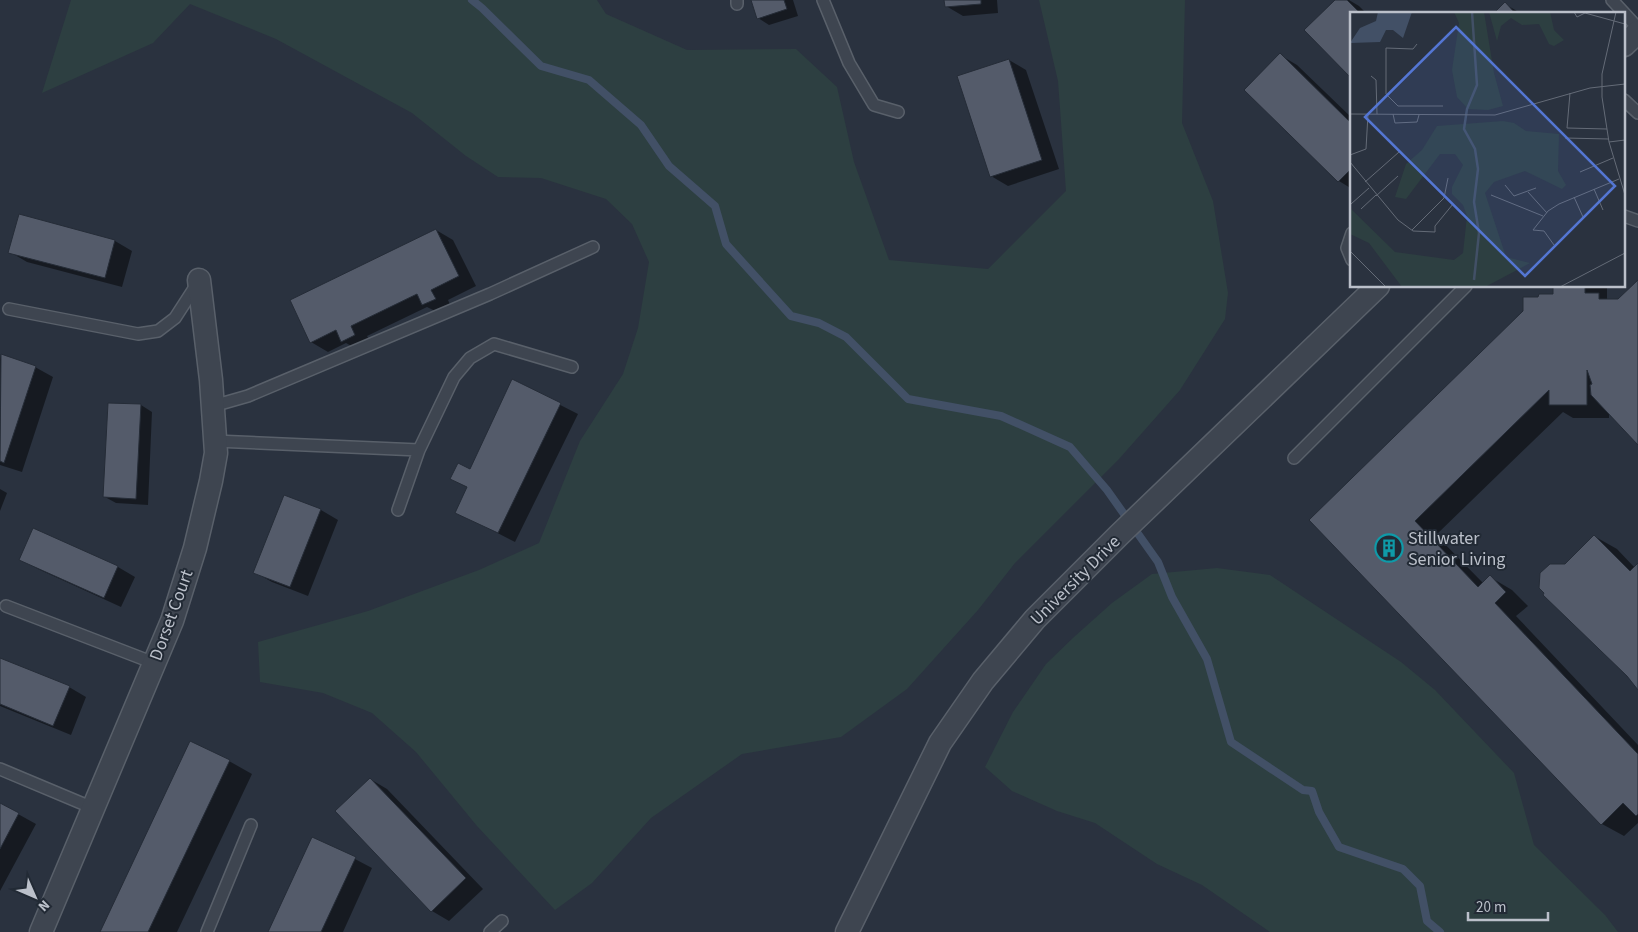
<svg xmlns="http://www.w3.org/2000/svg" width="1638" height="932" font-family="'Source Sans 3',sans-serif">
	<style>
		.green { fill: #2d3f41 }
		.shadow { fill: #0007 }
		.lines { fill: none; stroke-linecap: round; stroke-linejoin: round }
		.stream { stroke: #425066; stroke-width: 8 }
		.building { fill: #545b6a; stroke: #252c37 }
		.service-casing { stroke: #59606a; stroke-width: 14 }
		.minor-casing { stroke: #59606a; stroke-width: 25 }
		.service { stroke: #3e4550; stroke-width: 11 }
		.minor { stroke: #3e4550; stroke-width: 22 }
		.labels { text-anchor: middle; stroke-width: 4; stroke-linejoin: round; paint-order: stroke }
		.poi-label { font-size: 18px; fill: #bbc0ca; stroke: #222a35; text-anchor: start }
		.street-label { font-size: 18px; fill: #bbc0ca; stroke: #222a35 }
		.inset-river { fill: none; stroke: #425066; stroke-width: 2.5 }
		.inset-road { fill: none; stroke: #646b77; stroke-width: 1 }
		.view { fill: #5476d3; fill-opacity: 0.15; stroke: #5476d3; stroke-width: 2.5 }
		.inset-edge { fill: none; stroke: #bbc0ca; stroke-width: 2.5 }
	</style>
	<rect width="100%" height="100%" fill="#2a323f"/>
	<path class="green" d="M71 0H597L606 14 687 50 796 49 837 87 854 162 889 260 988 269 1066 191 1058 81 1039 0H1185L1182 123 1213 201 1228 293 1225 319 1180 390 1119 459 1015 563 978 610 907 689 841 737 742 754 651 818 592 883 555 910 477 826 416 752 372 713 323 693 260 682 258 642 368 611 479 570 539 543 580 441 623 374 638 328 649 262 632 224 606 199 541 178 498 177 466 156 412 113 276 39 190 4 153 43 42 93Z
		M1217 568 1270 575 1401 662 1435 690 1514 773 1534 845 1605 915 1618 932H1270L1202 885 1157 864 1095 823 1057 811 1012 791 985 767 1013 712 1046 664 1074 637 1112 603 1152 574Z"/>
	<path class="shadow" d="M752 0H793L798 16 769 25 758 18Z
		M945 0H997L998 13 963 16 946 6Z
		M1337 0H1349L1359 6 1367 14H1352Z
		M1505 4 1522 14H1495Z
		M1280 55 1297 65 1352 118V189L1339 181Z
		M1009 60 1026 70 1059 169 1008 186 991 176Z
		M20 215 115 241 132 251 122 287 27 262 10 252Z
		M436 230 453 240 476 286 448 300 452 309 441 314 427 307 367 336 372 345 360 351 346 343 328 352 311 342Z
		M1638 282V443L1609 412V418H1573L1563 412 1436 535 1483 583 1490 577 1512 590 1528 606 1516 616 1638 745V823L1624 836 1602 824 1311 520 1539 298 1554 295V286H1607V299L1619 300Z
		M1 355 35 367 53 377 22 472 0 465V360Z
		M513 381 578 414 515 542 457 512 468 488 452 479 471 471Z
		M141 405 152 412 148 505 116 503 105 497Z
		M0 489 7 493 0 511Z
		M285 496 321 510 338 520 308 596 272 582 254 572Z
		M34 529 118 567 135 577 121 607 38 569 20 559Z
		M1594 536 1617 549 1635 568 1638 565V688L1566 565Z
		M0 659 69 687 86 697 71 735 0 706Z
		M229 761 252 774 177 932H101Z
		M370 779 387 789 483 889 449 921 432 911Z
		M0 804 36 824 0 891Z
		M355 859 372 868 343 932H270Z"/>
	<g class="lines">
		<path class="stream" d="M472 0 482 8 541 66 589 80 641 125 669 166 715 206 726 244 791 316 819 323 846 337 908 399 1001 416 1070 447 1107 490 1158 562 1172 597 1207 659 1231 742 1303 790 1312 791 1319 812 1339 847 1403 869 1420 886 1427 921 1440 932"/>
	</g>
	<path class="building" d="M751 0H784L787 9 757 19Z
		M944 0H981V4L945 7Z
		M1335 0H1347L1361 14H1352V79L1304 30Z
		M1505 2 1516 14H1493Z
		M1280 53 1352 124V168L1338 182 1244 90Z
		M1009 59 1042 160 990 177 957 76Z
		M19 214 115 240 105 278 8 253Z
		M436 229 459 276 431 290 436 299 422 305 417 294 351 326 355 335 341 342 336 330 310 343 290 300Z
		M1638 280V445L1591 395 1590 385 1592 384 1587 370V405H1549V390L1415 521 1478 587 1490 575 1506 592 1495 603 1638 754V814L1636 816 1623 803 1601 825 1309 520 1523 311V297H1538L1539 294H1553V286H1585V293H1599V299H1618Z
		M1 354 36 366 4 463 0 461Z
		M512 379 561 403 498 533 455 513 467 487 450 479 458 463 470 469Z
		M108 403 141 404 136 499 103 497Z
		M284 495 321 509 290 587 253 573Z
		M33 528 118 566 104 598 19 560Z
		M1594 535 1630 571 1638 563V690L1627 676 1543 595 1544 593 1539 588 1540 573 1550 564H1565Z
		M0 658 70 686 53 726 0 704Z
		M190 741 230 760 148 932H100Z
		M370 778 466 878 431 912 335 811Z
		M0 803 19 813 0 849Z
		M312 837 356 857 321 932H268Z"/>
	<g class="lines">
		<g class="service-casing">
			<path id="service" d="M737 0V4
				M823 0 849 63 874 105 898 112
				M1612 0 1638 28
				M1624 100 1638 113
				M1624 216 1638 221
				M1352 233 1347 248 1352 260
				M9 309 138 334 158 331 175 318 197 284
				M213 406 248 396 490 294 593 247
				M215 441 419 450
				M1294 458 1466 286
				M398 510 419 450 454 377 470 358 494 344 572 367
				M6 606 154 663
				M0 769 93 808
				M207 932 251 825
				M490 932 502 921"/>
		</g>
		<g class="minor-casing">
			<path id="minor" d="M1624 45 1638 32
				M41 932 172 621 195 548 211 481 216 453 211 380 199 280
				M847 932 940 743 983 681 1035 619 1119 535 1378 286"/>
		</g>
		<use href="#service" class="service"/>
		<use href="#minor" class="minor"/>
	</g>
	<defs>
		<g id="building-ring" transform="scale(1.4375)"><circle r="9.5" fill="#222a35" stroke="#0f9aa8" stroke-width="1.5"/><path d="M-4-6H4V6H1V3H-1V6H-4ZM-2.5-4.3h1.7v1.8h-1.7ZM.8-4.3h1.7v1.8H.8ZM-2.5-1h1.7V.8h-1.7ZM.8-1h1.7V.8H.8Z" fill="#0f9aa8"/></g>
	</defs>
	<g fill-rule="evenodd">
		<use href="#building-ring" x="1389" y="548"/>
	</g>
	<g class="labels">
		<g class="poi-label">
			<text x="1408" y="544">Stillwater<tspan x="1408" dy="21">Senior Living</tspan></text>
		</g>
		<g class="street-label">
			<text transform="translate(1075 580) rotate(-45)" y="6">University Drive</text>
			<text transform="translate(171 615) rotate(-70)" y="6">Dorset Court</text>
		</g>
	</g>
	<g transform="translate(1350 12)">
		<rect width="275" height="275" fill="#2a323f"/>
		<path d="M104 0H134L144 61 153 94 138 98 118 97 107 85 102 58 109 11ZM139 0H200L204 18 214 28 204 34 199 32 189 12 172 13 161 6 151 14 147 29ZM153 109 164 111 176 119 209 122 208 159 216 173 212 177 175 159 144 170 135 181 156 245 180 251 135 275H52L19 231 0 222V196L45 240 104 248 113 241 117 204 113 193 102 182V175L113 153 105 142H90L56 187 45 185 56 152 72 138 87 114Z" fill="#2d3f41"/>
		<path d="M28 0H62L53 26 43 18H36L30 30 0 31 10 16 26 9Z" fill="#425066"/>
		<path class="inset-river" d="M122 0 127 73 117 97 114 117 125 137 128 157 124 190 129 221 124 268"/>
		<path class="inset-road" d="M224 0 227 5 235 1 275 12M266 0 252 62V85L259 130 275 183M67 32 63 37 36 36V82L48 94H93M21 64 26 68 27 102M220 81 217 116 257 117M0 102 145 103 240 76 275 72M43 102 45 111 67 110 69 103M215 126 259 127M259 130 275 128M0 143 16 137 18 102M0 150 48 208 63 219 85 220V214L103 192M230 160 263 146M15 170 49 140M155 173 164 184 186 176M244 177 253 198M178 180 197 201M141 183 193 204M26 184 48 164M224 185 233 205M1 192 19 176M11 197 26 183M62 218 94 186 98 166M183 218 198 199 209 192 269 167M183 218 194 219 204 233M0 239 36 275M210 275 275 241"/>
		<path class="view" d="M106 15 265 174 175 264 15 105Z"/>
		<rect width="275" height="275" class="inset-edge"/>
	</g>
	<g transform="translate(35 897) rotate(135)" stroke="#222a35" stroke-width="4" paint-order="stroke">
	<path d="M0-4L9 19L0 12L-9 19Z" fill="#bbc0ca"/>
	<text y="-8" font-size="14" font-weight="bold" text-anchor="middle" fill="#bbc0ca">N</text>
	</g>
	<path d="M1468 912v8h80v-8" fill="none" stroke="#bbc0ca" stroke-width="2.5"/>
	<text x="1476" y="912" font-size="15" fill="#bbc0ca" stroke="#222a35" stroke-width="4" paint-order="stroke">20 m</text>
</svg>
